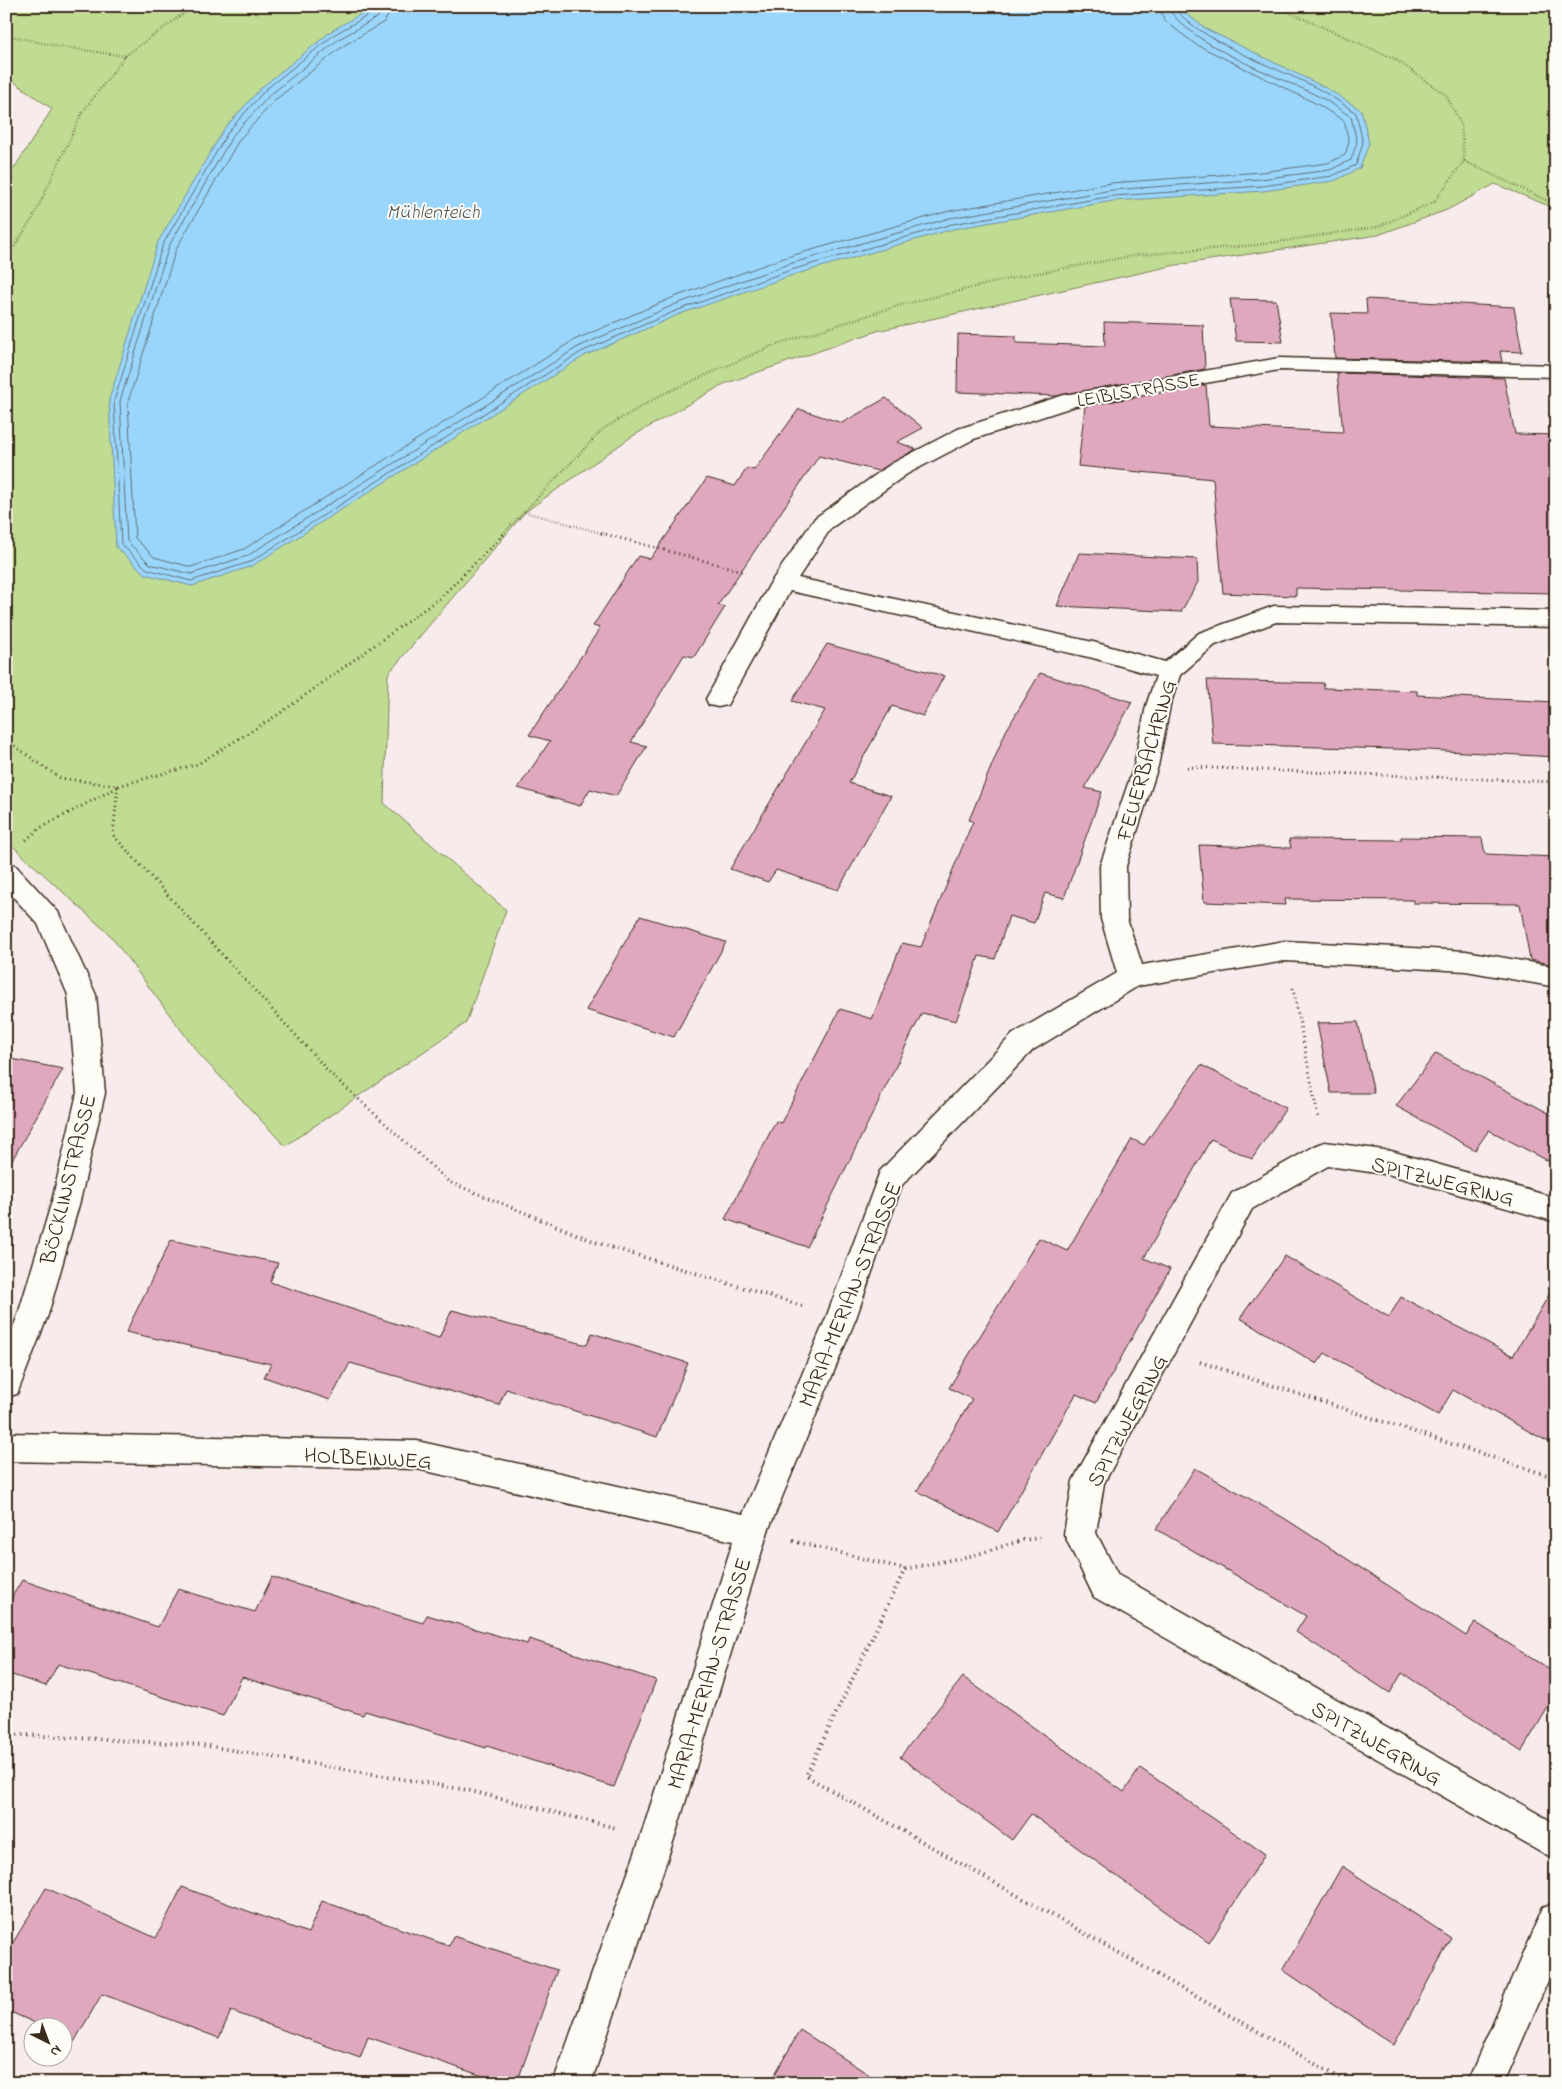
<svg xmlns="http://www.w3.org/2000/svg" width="1562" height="2089" font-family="'Indie Flower',sans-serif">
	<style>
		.green { fill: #c0db92; stroke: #7e8258 }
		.water { fill: #9ad6fb; stroke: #7491a3 }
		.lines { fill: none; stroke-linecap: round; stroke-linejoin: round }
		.shore { stroke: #616f76; stroke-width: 1 }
		.building { fill: #dfa8be; stroke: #3b2a1e }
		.minor-casing { stroke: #3b2a1e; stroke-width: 3 }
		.path-far2 { stroke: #3b2a1e; stroke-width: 2.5; stroke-dasharray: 0.5 2.5; stroke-linecap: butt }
		.path-far1 { stroke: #3b2a1e; stroke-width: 3; stroke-dasharray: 1 4; stroke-linecap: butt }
		.path { stroke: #3b2a1e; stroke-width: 4; stroke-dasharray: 1 4.5; stroke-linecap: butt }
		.minor { fill: #fdfcf7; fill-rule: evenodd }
		.labels { text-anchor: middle; stroke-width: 4; stroke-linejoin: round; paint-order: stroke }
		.far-street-label { font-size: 19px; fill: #3b2a1e; stroke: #fdfcf7 }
		.far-water-label { font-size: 20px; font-style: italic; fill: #535555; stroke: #fdfcf7 }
		.street-label { font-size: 22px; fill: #3b2a1e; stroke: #fdfcf7 }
	</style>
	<rect width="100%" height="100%" fill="#f7ebec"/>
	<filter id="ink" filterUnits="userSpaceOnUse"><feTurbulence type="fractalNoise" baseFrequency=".02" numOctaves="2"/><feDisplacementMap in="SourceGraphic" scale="10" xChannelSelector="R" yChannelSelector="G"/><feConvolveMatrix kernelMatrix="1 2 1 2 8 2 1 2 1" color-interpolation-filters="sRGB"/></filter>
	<g filter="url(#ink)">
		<path class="green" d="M6 6H1556V209L1495 184 1447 210 1378 235 1176 265 877 331 724 384 631 437 525 512 388 674 384 803 506 910 466 1023 285 1146 199 1054 110 935 6 840V181L52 109 6 76Z"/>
		<path class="water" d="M375 6H1176L1206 29 1326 88 1361 110 1369 143 1360 168 1334 181 1263 191 1113 201 953 229 793 275 680 314 584 356 252 566 192 586 145 574 116 547 109 400 158 242 224 129 262 87 333 30Z"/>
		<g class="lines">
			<path class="shore" d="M376 6 374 12 335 34 265 90 228 132 163 244 114 401 121 544 147 569 191 581 250 562 581 352 678 310 791 270 952 224 1113 196 1262 186 1332 176 1356 165 1363 143 1356 113C1342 103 1328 94 1313 86 1275 67 1197 40 1173 6
				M382 6 378 17 339 39 270 95 233 135 169 246 120 401 127 541 150 564 191 574 247 556 578 347 676 304 789 264 950 218 1112 190 1261 179 1330 170 1351 160 1357 142 1351 117C1340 110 1330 102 1318 96 1278 76 1188 45 1167 6
				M390 6 389 14 384 22 343 46 275 100 239 140 176 249 128 402 135 538 154 557 191 567 244 549 574 340 674 297 787 257 949 211 1111 183 1261 172 1328 163 1345 155 1349 142 1344 121 1317 104 1195 44 1165 21 1159 6"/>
		</g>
		<path class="building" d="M1230 299 1276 300 1283 342 1236 341Z
			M1366 299 1514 307 1522 352 1500 351 1502 362 1335 358 1331 313 1367 314Z
			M1104 322 1203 325 1205 369 1056 396 957 392 958 334 1016 336V343L1105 346Z
			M1337 373 1504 378 1515 434 1556 435V593L1296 588V596L1223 593 1213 479 1078 466 1085 406 1206 385 1209 426 1343 432Z
			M886 398 923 428 897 442 916 449 878 471 819 456 718 605 725 607 694 657 684 655 631 742 647 746 616 796 590 789 580 806 518 788 550 741 529 735 600 628 593 626 638 556 650 559 707 478 735 486 747 468 754 470 799 409 842 423Z
			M1079 553 1197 559 1198 582 1181 612 1057 606Z
			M827 644 944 676 923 716 892 706 849 783 891 796 838 890 776 870 768 882 730 869 825 710 792 701Z
			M1040 673 1132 702 1085 788 1102 792 1064 898 1045 893 1034 923 1009 916 995 959 979 956 956 1021 922 1013 807 1247 725 1219 776 1121 781 1123 840 1009 872 1019 902 943 921 947 973 821 969 820 1006 731Z
			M1207 680 1323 683 1324 688 1417 691V695L1556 702V757L1428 750 1213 744Z
			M1401 837 1482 838 1485 854 1556 857V965L1530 960 1520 904 1413 903V900L1285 899 1286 905 1204 902 1199 845 1291 848 1289 839 1401 840Z
			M640 916 726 942 674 1037 586 1010Z
			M1358 1022 1374 1093H1331L1317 1023Z
			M1436 1053 1556 1117V1165L1489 1130 1475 1150 1396 1106Z
			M6 1058 63 1069 6 1171Z
			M1201 1065 1286 1108 1252 1159 1211 1139 1144 1258 1170 1269 1096 1403 1076 1394 998 1532 917 1491 972 1399 949 1388 1039 1238 1067 1251 1132 1139 1144 1145Z
			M171 1240 278 1263 270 1282 439 1338 452 1310 587 1345 592 1333 688 1363 657 1437 506 1389 499 1405 350 1363 330 1400 264 1377 271 1364 126 1332Z
			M1285 1256 1389 1317 1401 1297 1513 1356 1556 1283V1446L1453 1390 1438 1415 1325 1353 1317 1364 1240 1318Z
			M1195 1468 1284 1518 1466 1636 1475 1622 1556 1674V1694L1522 1751 1402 1673 1390 1693 1296 1632 1306 1616 1156 1529Z
			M272 1577 423 1623 427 1615 527 1644 529 1639 656 1680 614 1787 487 1746 486 1748 365 1711 363 1715 242 1677 223 1716 58 1664 46 1686 6 1673V1607L22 1580 158 1627 178 1589 255 1612Z
			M963 1677 1124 1792 1140 1768 1265 1854 1209 1943 1031 1814 1012 1840 900 1757Z
			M1342 1866 1451 1938 1394 2045 1283 1970Z
			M182 1887 308 1933 322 1901 449 1946 453 1936 557 1970 517 2083H503L368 2037 360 2058 231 2011 219 2038 102 1994 74 2042 62 2036V2026H42L6 2010V1954L46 1888 156 1938Z
			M800 2030 882 2083H770Z"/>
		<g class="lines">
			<g class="minor-casing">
				<path id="minor" d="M1279 358 1556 365V377L1279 370 1075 406 974 439 907 474 831 528 798 578 1093 642 1165 662 1199 633 1274 606 1556 611V627L1276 622 1215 645 1180 675 1170 706 1158 766 1126 866 1127 919 1142 965 1285 941 1466 951 1556 967V987L1466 971 1285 961 1138 986 1033 1050 902 1185 856 1318 768 1531 674 1839 591 2083H553L640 1839 733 1541 417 1469 6 1461V1433L417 1441 743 1514 826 1318 880 1171 1013 1034 1117 973 1101 919 1100 866 1134 766 1146 706 1156 676 1093 658 790 591 727 705 718 707 709 705 706 699 771 582 815 518 891 464 958 429 1064 395Z
					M6 862 15 865 58 912 96 995 105 1093 80 1201 48 1315 17 1394 6 1397V1345L18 1315 52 1201 77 1093 68 995 38 924 6 889Z
					M1325 1142 1391 1151 1556 1198V1222L1391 1175 1328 1166 1252 1209 1104 1483 1096 1533 1118 1575 1556 1824V1861L1094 1597 1064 1534 1073 1481 1078 1471 1232 1193 1315 1146Z
					M1556 1902V1962L1504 2083H1467L1543 1907Z"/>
			</g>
			<path class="path-far2" d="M6 35 56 46 125 56
				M1464 161 1556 205
				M6 259 33 218 82 113 125 56 194 6
				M525 512 605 534
				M503 534 603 429 661 395 774 345 901 305 1021 276 1138 255 1256 245 1377 227 1434 202 1464 161 1461 124 1446 95 1395 59 1275 6"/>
			<path class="path-far1" d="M601 533 746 572
				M6 740 60 778 118 786 198 764 279 714 440 598 505 533
				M1187 767 1556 782
				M118 786 113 835 331 1074 449 1182 533 1216
				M26 840 40 828 118 787
				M1293 988 1318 1117"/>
			<path class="path" d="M530 1215 598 1243 802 1306
				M1200 1362 1556 1478
				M793 1541 905 1569 975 1555 1023 1540 1040 1538
				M905 1569 806 1776 1349 2083
				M6 1734 202 1745 467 1790 616 1828"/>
			<use href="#minor" class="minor"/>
		</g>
	</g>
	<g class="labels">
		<g class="far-street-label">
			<text transform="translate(1138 389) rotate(-10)" y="7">LEIBLSTRASSE</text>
		</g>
		<g class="far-water-label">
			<text x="433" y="218">Mühlenteich</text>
		</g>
		<g class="street-label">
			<text transform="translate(1145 760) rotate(-74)" y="8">FEUERBACHRING</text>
			<text transform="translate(67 1179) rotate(-76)" y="8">BÖCKLINSTRASSE</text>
			<text transform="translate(1443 1180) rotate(14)" y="8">SPITZWEGRING</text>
			<text transform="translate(849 1294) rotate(-68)" y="8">MARIA-MERIAN-STRASSE</text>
			<text transform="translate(1126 1420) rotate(-62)" y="8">SPITZWEGRING</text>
			<text transform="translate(368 1457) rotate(3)" y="8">HOLBEINWEG</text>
			<text transform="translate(708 1673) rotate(-73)" y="8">MARIA-MERIAN-STRASSE</text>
			<text transform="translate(1377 1742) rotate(30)" y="8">SPITZWEGRING</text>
		</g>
	</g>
	<rect width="1562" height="2089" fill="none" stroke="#fdfcf7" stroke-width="25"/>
	<rect x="12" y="12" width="1537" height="2064" fill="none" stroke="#3b2a1e" stroke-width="2" filter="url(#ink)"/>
	<g transform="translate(48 2042) rotate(138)"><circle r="24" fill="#fdfcf7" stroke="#afa8a0"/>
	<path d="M0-4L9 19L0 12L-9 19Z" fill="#3b2a1e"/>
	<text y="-8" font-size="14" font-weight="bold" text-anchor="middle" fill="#3b2a1e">N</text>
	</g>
</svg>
